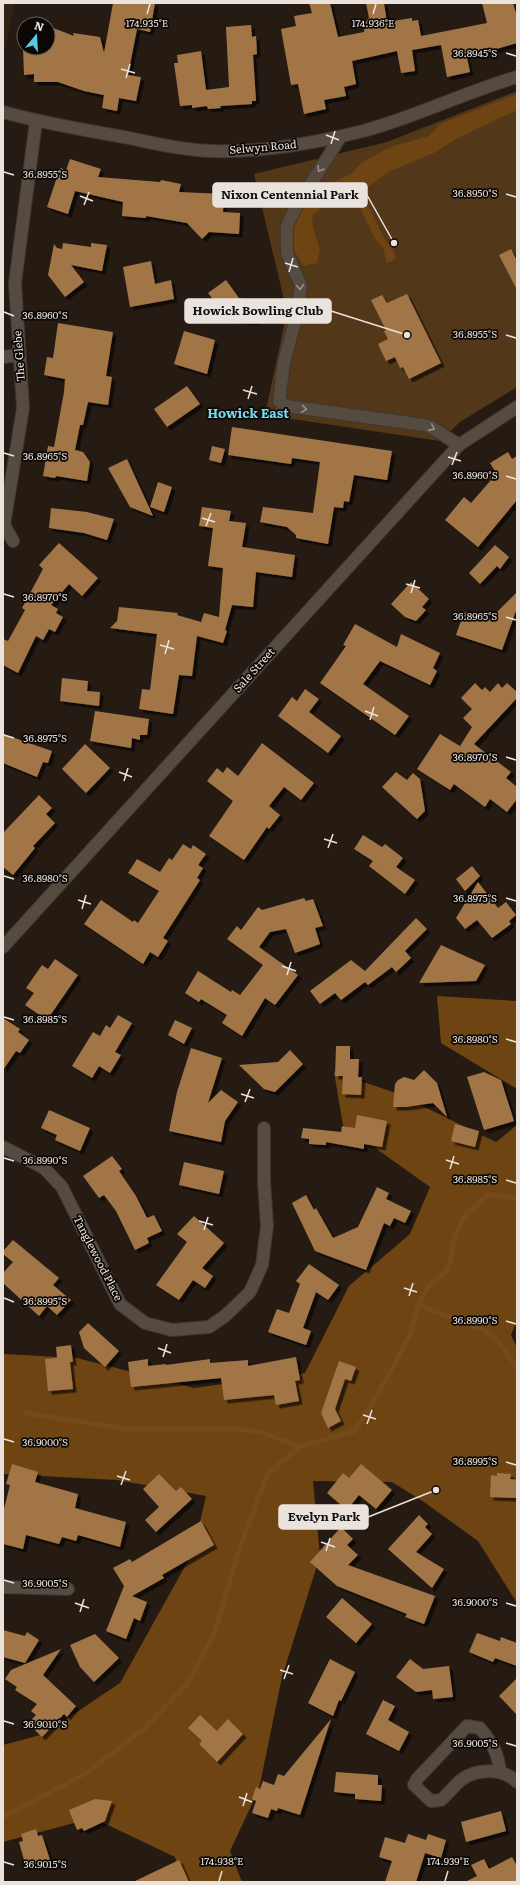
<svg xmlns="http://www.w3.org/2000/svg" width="520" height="1885" font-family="Literata,serif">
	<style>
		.built { fill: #302315 }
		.green { fill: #533719 }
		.forest { fill: #6e4413 }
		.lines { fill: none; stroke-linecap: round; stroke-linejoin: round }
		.stream { stroke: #754a1b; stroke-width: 5 }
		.building { fill: #a27547; filter: url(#shadow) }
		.minor-casing { stroke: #3e3732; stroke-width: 14 }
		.minor { stroke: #564b41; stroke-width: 12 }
		.oneway { stroke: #998f87 }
		.ticks { fill: none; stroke: #eae3dd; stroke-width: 1.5 }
		.labels { text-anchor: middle; stroke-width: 3.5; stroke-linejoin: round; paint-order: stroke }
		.street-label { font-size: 11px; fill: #eae3dd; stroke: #0b0704 }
		.quarter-label { font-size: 13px; font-weight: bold; fill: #76dbf3; stroke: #0b0704 }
		.ticks-label { font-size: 10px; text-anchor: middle; fill: #eae3dd; stroke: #0b0704; stroke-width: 3.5; stroke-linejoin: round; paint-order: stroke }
		.leader { fill: none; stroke: #eae3dd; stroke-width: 1.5 }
		.callout-dot { fill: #eae3dd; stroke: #0b0704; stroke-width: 1.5 }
		.callout { fill: #eae3dd; stroke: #eae3dd; stroke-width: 1.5 }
		.callout-label { font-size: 12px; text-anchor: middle; font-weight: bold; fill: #111 }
	</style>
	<defs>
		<filter id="shadow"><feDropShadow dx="3.5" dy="3.5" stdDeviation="0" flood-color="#0009"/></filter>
	</defs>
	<rect width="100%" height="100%" fill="#251b13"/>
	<path class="built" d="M3 3H15L3 58Z"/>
	<path class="green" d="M517 91V387L460 422 440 441 265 415 287 312 254 174 387 142Z"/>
	<path class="forest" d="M517 94V110L454 140 436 152 390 171 366 188 364 195 367 203 385 240 392 248 396 257 391 262H386L384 250 375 238 354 196 324 207 312 215 313 227 320 250 317 263 303 266 292 246 291 230 297 217 309 196 324 186 351 174 362 162 391 147 429 136 440 124Z
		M437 996 517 1001V1089L441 1043Z
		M334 1072 396 1093 496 1142 517 1125V1320L511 1335 517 1348V1603L478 1541 424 1502 392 1482 313 1481 320 1556 282 1677 259 1789 230 1851 242 1882H183L175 1857 93 1818 3 1842V1745L44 1734 120 1683 193 1552 206 1496 117 1480 3 1474V1354L77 1358 194 1388 305 1373 349 1286 410 1234 430 1187 343 1125Z"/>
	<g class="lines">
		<path class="stream" d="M418 1305 484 1330 497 1340 517 1367
			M25 1413 127 1429H239L262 1432 299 1447
			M3 1817 88 1772 145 1728 188 1683 214 1634 239 1550 267 1475 299 1447 355 1431 385 1382 411 1332 418 1305 429 1285 445 1273 450 1262 455 1236 463 1218 487 1195 514 1198 517 1196"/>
	</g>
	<path class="building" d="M113 3H155L150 32 137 29 128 75 141 77 136 101 119 98 117 111 102 108 104 95 84 91 58 82H34V74L24 75 23 48H48V26L74 36 73 33 100 37 104 53Z
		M309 3H330L338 37 364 32 365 23 369 18 366 3H384L387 22 412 18V21L418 20 421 36 487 23 482 3H513L517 17V43L493 50 492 48 466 53 470 72 447 77 441 45 412 50 415 71 401 73 397 51 352 61 356 84 344 87 346 96 324 100 326 109 304 114 298 84 291 85 281 29 296 26 294 16 312 13Z
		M251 25 252 37 256 36 257 54 253 55 256 101H252V104L220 106 221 108 208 109 207 106 192 108V105L180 106 174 63H178L177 55 201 51 206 90 229 87 226 27Z
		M70 159 101 169 98 177 160 182 161 180 181 184 179 192 224 194 223 212 240 213 239 234 209 232 202 239 187 223 146 216V218L122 216 123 202 75 191 68 214 47 207 60 168 66 170Z
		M63 243 91 247V243L107 245 102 271 71 265 84 282 65 297 48 275 54 244 57 248 62 249Z
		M511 249 517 261V290L499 255Z
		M151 261 155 284 171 280 174 299 130 307 123 267Z
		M226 280 239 298 258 301 255 322 227 318 208 293Z
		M407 294 441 363 409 379 403 367 400 368 395 357 386 361 378 344 388 339 384 331 386 330 371 300 382 295 387 303Z
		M58 323 113 332 106 376 112 377 108 405 88 402 83 425H80L75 450 83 452 90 462 87 481 56 476 55 478 43 476 48 446 54 447 64 392 65 379 44 375 47 357 53 358Z
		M184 331 215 340 207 374 174 364Z
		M187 386 200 404 167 427 154 409Z
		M232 427 392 451 387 480 354 475 349 502 344 501 343 508 334 507 328 544 296 538V535L287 527 260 522 263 507 313 513 320 462 292 458 291 464 228 455Z
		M212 446 225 449 221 463 209 460Z
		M508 452 512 459 517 456V500L478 547 445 520 464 497 471 503 491 480 490 477 496 473 490 463Z
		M127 459 153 516 130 507 108 468Z
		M158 482 172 487 164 512 150 507Z
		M202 507 231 511 229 521 246 523 242 547 295 555 292 577 256 572 253 607 232 605 225 630 227 631 223 643 197 636 192 676 179 675 173 714 139 709 142 689 150 690 157 634 110 628 117 621 119 607 178 613 177 615 201 622 204 613 219 617 223 568 208 566 213 528 199 526Z
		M51 508 87 512 114 519 107 540 84 533 49 528Z
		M59 543 98 578 82 596 69 584 51 605 58 609 56 613 63 617 55 632 49 629 43 640 36 636 18 673 3 665V639L8 641 25 610 22 608 43 569 39 565Z
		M495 545 509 557 500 569 497 566 480 584 469 573Z
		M411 582 429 599 422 607 426 610 416 621 405 617 391 604Z
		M517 592V608L502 650 456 635 464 612 488 621Z
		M355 624 397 647 401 634 440 653 433 668 437 671 430 685 380 661 363 684 409 716 395 735 320 683 346 646 343 645Z
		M62 678 88 681 87 691 100 692 99 706 60 701Z
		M475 683 482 690 485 687 490 692 498 683 502 688 507 683 517 692V698L474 744 511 772 506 778 517 787V799L507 812 490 799 485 807 454 784 450 790 417 769 440 734 460 746 472 727 463 718 472 709 461 698Z
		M305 689 319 699 309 712 341 736 328 753 278 716 292 697 297 701Z
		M95 711 149 719 147 735H140V740L132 738 131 748 90 741Z
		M3 734 52 751 48 763 43 762 37 777 3 763Z
		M262 743 314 783 301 800 284 787 269 806 280 815 269 829 267 827 244 860 209 836 233 801 207 781 217 768 223 773 227 767 238 776Z
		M85 744 110 768 86 793 62 769Z
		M396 772 407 780 413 773 420 779 425 811 417 819 382 787Z
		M39 795 52 808 46 814 55 823 33 846 35 848 13 875 3 867V833Z
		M363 835 382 847 385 844 403 858 396 867 415 880 405 894 369 866 373 861 354 849Z
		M183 844 191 849 193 845 206 854 198 865 203 868 197 878 200 880 163 938 168 941 158 957 150 952 143 964 84 924 101 900 133 922 134 920 138 923 159 891 128 873 137 859 160 872 169 858 172 860Z
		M472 866 480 876 465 891 456 879Z
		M478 882 498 908 506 902 516 915 509 921 511 924 492 938 477 920 465 929 456 918Z
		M304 898 306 901 313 899 323 926 315 928 320 944 295 953 286 929 270 932 259 947 298 975 275 1005 265 998 242 1036 222 1023 227 1015 201 999 199 1002 185 993 198 971 231 992 232 990 240 995 263 965 227 939 237 926 241 930 258 907 262 910Z
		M416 918 427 929 405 951 411 958 396 972 392 967 368 985 365 982 341 1000 335 993 320 1004 310 991 351 960 365 971Z
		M441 945 485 965 476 981 419 983Z
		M55 959 78 975 47 1020 25 1005 34 993 26 988 42 965 48 969Z
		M118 1015 132 1023 115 1052 121 1055 110 1073 99 1066 92 1078 72 1066 93 1032 100 1036 106 1025 110 1028Z
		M3 1018 20 1029 18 1032 29 1040 20 1053 16 1051 3 1070Z
		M175 1020 192 1028 184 1044 168 1035Z
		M336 1046H350V1059H359L358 1077H362L361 1095 342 1094 343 1076H335Z
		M191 1048 222 1058 208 1103 221 1090 238 1102 225 1121 221 1142 169 1131 177 1092Z
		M290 1050 303 1064 275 1092 264 1089 239 1065 278 1062Z
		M424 1070 437 1083 447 1117 433 1103 405 1107H393L395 1084 398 1080 404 1077 414 1080Z
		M484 1072 501 1080 514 1121 484 1130 467 1077Z
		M49 1110 90 1128 80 1151 55 1140 57 1135 41 1128Z
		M357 1115 387 1121 382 1147 364 1144V1149L326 1142V1145L309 1144V1139L301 1138 303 1128 341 1132 342 1126 355 1128Z
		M455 1124 479 1131 475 1147 451 1141Z
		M112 1156 122 1169 119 1171 136 1196 147 1218 154 1215 162 1231 147 1238 149 1243 135 1250 116 1211 104 1195 99 1198 83 1176Z
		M184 1162 224 1171 219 1194 179 1185Z
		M377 1187 389 1193 386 1199 411 1211 405 1223 394 1218 390 1226 384 1223 366 1270 315 1251 292 1203 306 1195 314 1210 316 1208 333 1238 358 1227Z
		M194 1216 224 1243 202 1268 213 1276 205 1288 193 1280 179 1300 156 1285 187 1242 177 1234Z
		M13 1240 59 1278 53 1285 71 1300 57 1315 47 1306 39 1316 3 1283V1273L13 1262 3 1254V1251Z
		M309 1264 339 1285 328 1300 316 1292 303 1328 311 1331 306 1345 268 1332 277 1309 289 1313 300 1284 296 1281Z
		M88 1323 119 1351 105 1367 84 1348 79 1332Z
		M71 1345 73 1362H70L73 1389 48 1391 45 1359 57 1358 56 1347Z
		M296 1357 300 1380 295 1381 299 1401 276 1405 274 1395 224 1400 221 1378 131 1387 128 1362 148 1359V1366L166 1364V1365L210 1359V1363L248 1360V1366Z
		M339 1361 356 1367 351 1381 345 1379 335 1409 341 1421 328 1428 321 1413Z
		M12 1464 38 1472 35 1482 78 1494 75 1508 126 1522 120 1547 78 1535 76 1541 62 1537 59 1544 26 1535 23 1549 3 1544V1513L10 1485 6 1484Z
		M361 1464 392 1490 376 1509 359 1495 347 1510 327 1493 343 1473 349 1478Z
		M497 1473 511 1474 510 1479 517 1480V1498L490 1497 491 1475 497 1476Z
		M159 1474 176 1491 181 1487 192 1499 156 1532 145 1520 159 1507 143 1489Z
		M419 1515 428 1524 425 1527 432 1534 416 1552 444 1569 432 1588 388 1549Z
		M201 1521 214 1545 162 1575 164 1578 132 1596 147 1602 140 1621 134 1618 126 1639 106 1631 124 1586 113 1568 130 1559 132 1562Z
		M341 1527 353 1539 347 1545 358 1555 348 1565 435 1596 424 1624 405 1617 407 1614 337 1586 310 1562Z
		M342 1598 372 1624 356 1643 326 1617Z
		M3 1630 25 1636 27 1632 39 1640 25 1663 3 1657Z
		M477 1633 500 1641 501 1637 517 1643V1666L495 1658 493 1662 469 1652Z
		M95 1634 119 1658 94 1682 80 1667 70 1645Z
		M61 1649 43 1675 76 1706 67 1717 64 1714 42 1737 28 1723 36 1715 31 1711 37 1704 15 1690 17 1687 5 1679 11 1670Z
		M330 1659 355 1672 341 1701 339 1700 333 1716 308 1703Z
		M410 1659 423 1669 449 1666 453 1697 433 1699 432 1690 416 1692 396 1677Z
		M517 1678V1715L499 1696Z
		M383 1700 395 1706 388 1720 409 1732 399 1751 366 1734Z
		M200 1715 217 1731 228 1719 243 1734 217 1762 199 1744 202 1741 188 1728Z
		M331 1719 300 1815 278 1808 277 1811 271 1809 268 1818 252 1813 256 1801 252 1799 256 1787 260 1789 263 1781 274 1785 278 1774 284 1776Z
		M336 1772 378 1775V1785H382L381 1801 355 1799V1794L334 1792Z
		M95 1799 112 1801 105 1821 84 1831 82 1828 77 1830 69 1810Z
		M501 1811 506 1831 466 1842 461 1822Z
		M36 1829 38 1836 42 1835 50 1860 26 1867 19 1842 23 1841 21 1834Z
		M408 1834 426 1840 428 1834 446 1840 441 1858 425 1853 416 1882H385L392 1861 379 1857 385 1837 405 1843Z
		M512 1857 517 1866V1882H465L477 1876 471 1865 484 1859 489 1869Z
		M179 1860 189 1882H133Z"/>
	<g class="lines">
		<g class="minor-casing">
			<path id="minor" d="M3 112C43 123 83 130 124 137 153 143 182 150 211 151 261 153 315 143 363 131 416 117 465 92 517 77
				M341 136 296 207 287 226V253L301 286 296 318 284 362 279 401 286 406 424 425 431 427 459 445
				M3 357 19 355
				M13 541 4 525 23 408 15 283 36 121
				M3 947 459 445 517 407
				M3 1147 44 1168 62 1187 120 1304 145 1323 172 1330 209 1327 225 1316 250 1292 262 1265 267 1226 264 1181V1128
				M3 1587 68 1589
				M500 1772C498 1752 492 1743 480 1728L467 1726 417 1779 414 1785 431 1801 441 1800C448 1794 454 1786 461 1780 477 1768 503 1768 517 1782"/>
		</g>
		<use href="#minor" class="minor"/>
	</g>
	<defs><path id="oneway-chevron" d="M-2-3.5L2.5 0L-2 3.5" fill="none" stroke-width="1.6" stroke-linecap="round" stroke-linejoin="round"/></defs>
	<g class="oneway">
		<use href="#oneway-chevron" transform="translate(320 169) rotate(121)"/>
		<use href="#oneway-chevron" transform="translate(300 287) rotate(85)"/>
		<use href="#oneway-chevron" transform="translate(304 409) rotate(8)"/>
		<use href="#oneway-chevron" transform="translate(432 428) rotate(26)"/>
	</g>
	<path class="ticks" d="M147 14 150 4M373 14 376 4M506 53 516 56M121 69 135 73M126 78 130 64M326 135 339 140M331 144 335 131M4 172 14 175M506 194 516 197M80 196 93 201M84 205 89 192M285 263 298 267M289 272 293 258M4 312 14 316M506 335 516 338M243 390 257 394M248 399 252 386M4 453 14 456M448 457 461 461M452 465 457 452M506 476 516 479M202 518 215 522M206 526 211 513M406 584 420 588M411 593 415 580M4 594 14 597M506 617 516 620M160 645 174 649M165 654 169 640M365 711 378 716M370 720 374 707M4 735 14 738M506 757 516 760M119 772 132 777M124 781 128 768M324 839 337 843M328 848 333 834M4 876 14 879M506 898 516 901M78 900 91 904M82 909 86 895M282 966 296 971M287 975 291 962M4 1017 14 1020M506 1039 516 1042M241 1094 254 1098M245 1102 250 1089M4 1158 14 1161M446 1160 459 1164M450 1169 454 1156M506 1180 516 1183M199 1221 213 1225M204 1230 208 1217M404 1288 417 1292M409 1296 413 1283M4 1298 14 1302M506 1321 516 1324M158 1348 171 1353M163 1357 167 1344M363 1415 376 1419M367 1424 372 1410M4 1439 14 1442M506 1462 516 1465M117 1476 130 1480M121 1485 126 1471M321 1542 335 1547M326 1551 330 1538M4 1580 14 1583M75 1603 89 1608M506 1603 516 1606M80 1612 84 1599M280 1670 293 1674M284 1679 289 1665M4 1721 14 1724M506 1743 516 1746M239 1797 252 1802M243 1806 247 1793M4 1862 14 1865M219 1881 222 1871M445 1881 448 1871"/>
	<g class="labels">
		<g class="street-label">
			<text transform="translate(263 147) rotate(-5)" y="4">Selwyn Road</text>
			<text transform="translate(19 356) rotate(-94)" y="4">The Glebe</text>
			<text transform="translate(254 670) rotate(-48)" y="4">Sale Street</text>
			<text transform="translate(98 1258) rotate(63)" y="4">Tanglewood Place</text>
		</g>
		<g class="quarter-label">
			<text x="248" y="418">Howick East</text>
		</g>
	</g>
	<g class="ticks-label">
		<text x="147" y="27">174.935°E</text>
		<text x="373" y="27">174.936°E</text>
		<text x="475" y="57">36.8945°S</text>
		<text x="45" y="178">36.8955°S</text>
		<text x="475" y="197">36.8950°S</text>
		<text x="45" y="319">36.8960°S</text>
		<text x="475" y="338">36.8955°S</text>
		<text x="45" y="460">36.8965°S</text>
		<text x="475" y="479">36.8960°S</text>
		<text x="45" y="601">36.8970°S</text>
		<text x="475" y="620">36.8965°S</text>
		<text x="45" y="742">36.8975°S</text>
		<text x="475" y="761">36.8970°S</text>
		<text x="45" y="882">36.8980°S</text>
		<text x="475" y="902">36.8975°S</text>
		<text x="45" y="1023">36.8985°S</text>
		<text x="475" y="1043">36.8980°S</text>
		<text x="45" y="1164">36.8990°S</text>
		<text x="475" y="1183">36.8985°S</text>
		<text x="45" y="1305">36.8995°S</text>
		<text x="475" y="1324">36.8990°S</text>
		<text x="45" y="1446">36.9000°S</text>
		<text x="475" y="1465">36.8995°S</text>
		<text x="45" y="1587">36.9005°S</text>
		<text x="475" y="1606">36.9000°S</text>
		<text x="45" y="1728">36.9010°S</text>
		<text x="475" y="1747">36.9005°S</text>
		<text x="222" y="1865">174.938°E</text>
		<text x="448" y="1865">174.939°E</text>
		<text x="45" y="1868">36.9015°S</text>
	</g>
	<path class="leader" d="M394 243L367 195M407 335L331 311M436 1490L368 1517"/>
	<g class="callout-dot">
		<circle cx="394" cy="243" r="4"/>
		<circle cx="407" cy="335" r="4"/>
		<circle cx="436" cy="1490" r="4"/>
	</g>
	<g class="callout">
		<rect x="213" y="183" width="154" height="24" rx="4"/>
		<rect x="185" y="299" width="146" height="24" rx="4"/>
		<rect x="279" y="1505" width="89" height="24" rx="4"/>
	</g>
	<g class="callout-label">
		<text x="290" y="199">Nixon Centennial Park</text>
		<text x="258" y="315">Howick Bowling Club</text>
		<text x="324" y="1521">Evelyn Park</text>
	</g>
	<rect width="520" height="1885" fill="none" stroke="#eae3dd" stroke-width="8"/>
	<g transform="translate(36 36) rotate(18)"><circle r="19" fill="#0b0704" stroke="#645f5b"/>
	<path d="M0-3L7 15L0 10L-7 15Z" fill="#57c9e3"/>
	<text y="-6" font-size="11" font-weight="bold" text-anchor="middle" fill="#eae3dd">N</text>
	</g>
</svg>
